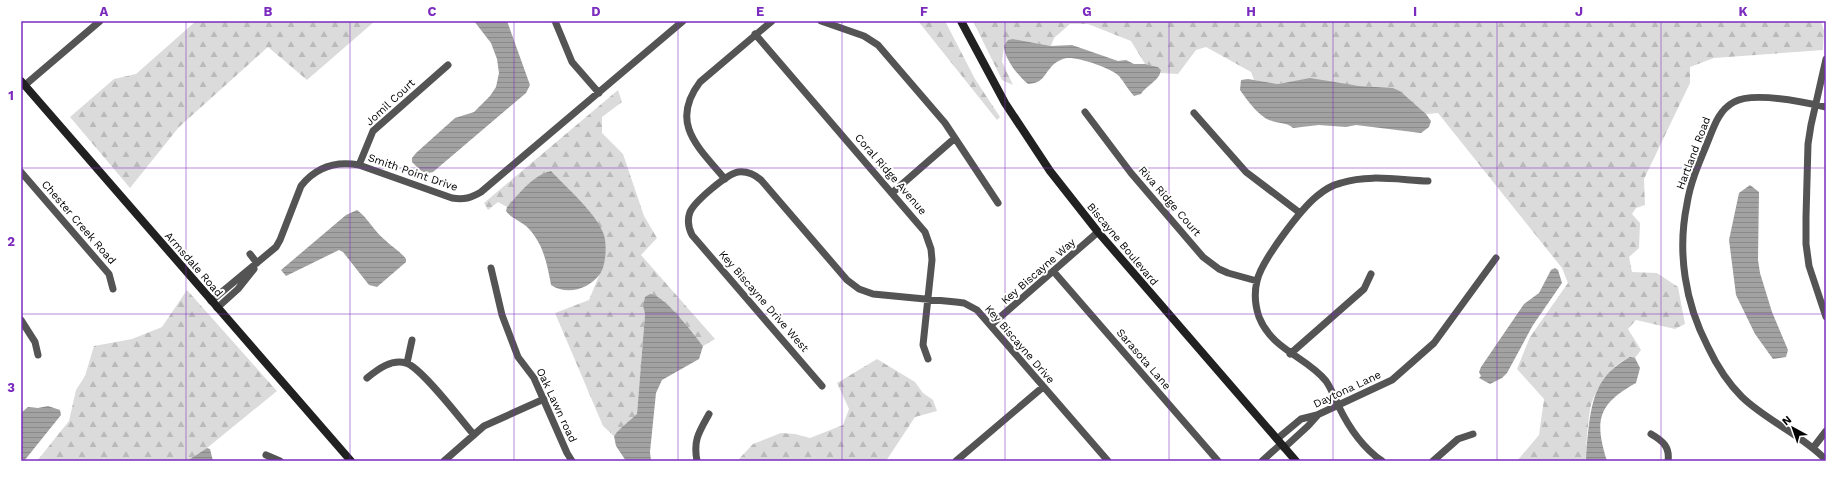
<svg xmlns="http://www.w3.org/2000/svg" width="1847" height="482" font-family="'Work Sans',sans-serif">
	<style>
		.forest { fill: url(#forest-firs) }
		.water { fill: url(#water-rules) }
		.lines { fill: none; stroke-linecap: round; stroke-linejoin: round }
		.street { stroke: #545454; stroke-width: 7 }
		.secondary { stroke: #212121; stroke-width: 8 }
		.grid { fill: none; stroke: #7b2cbf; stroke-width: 1; stroke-opacity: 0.55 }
		.labels { text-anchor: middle; stroke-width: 4; stroke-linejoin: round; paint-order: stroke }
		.street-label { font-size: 11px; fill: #000; stroke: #fff }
		.neatline { fill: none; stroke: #7b2cbf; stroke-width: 1.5 }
		.grid-label { font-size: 13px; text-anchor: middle; font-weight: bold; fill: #7b2cbf }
	</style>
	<defs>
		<pattern id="forest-firs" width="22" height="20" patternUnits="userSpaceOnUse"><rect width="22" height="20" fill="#dbdbdb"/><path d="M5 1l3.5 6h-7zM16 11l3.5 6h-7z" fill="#bababa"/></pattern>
		<pattern id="water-rules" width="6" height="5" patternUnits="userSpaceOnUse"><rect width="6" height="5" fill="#a2a2a2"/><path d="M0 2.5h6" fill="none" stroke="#8a8a8a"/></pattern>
	</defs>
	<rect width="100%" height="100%" fill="#fff"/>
	<path class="forest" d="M196 21H375L307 80 268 47 179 127 130 188 70 117 114 79 136 74Z
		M918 21H945L975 79 1000 117 997 120Z
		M973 21H1821L1824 31 1823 50 1714 58 1690 67V83L1644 179 1645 205 1636 208 1632 214 1640 223 1639 248 1629 257 1632 272 1657 273 1678 287 1685 324 1675 329 1636 320 1628 329 1641 350 1635 358C1615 356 1596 389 1591 405 1588 418 1586 447 1586 461H1517L1539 435 1544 399 1517 369 1530 337 1568 283 1562 268 1438 113 1426 114 1400 91 1393 88 1359 86 1302 80 1278 84 1254 80 1251 72 1206 47 1196 50 1178 74 1161 73V70L1158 67 1145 64 1131 41 1088 24H1070L1054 38 1051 46 1013 39 1004 46 1002 62 1013 85 1002 80Z
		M618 90 622 102 602 117V133L623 154 644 216 657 238 641 255 715 339 703 346 663 300 643 306 645 314 637 415C629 422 620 427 614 436L603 426 555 313 589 300 600 273 605 256 529 184 507 207 498 202 488 210 484 203Z
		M187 290 277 391 207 448 187 461H37L69 421 76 390 85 376 94 346 132 339 162 327Z
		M877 359 915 382 923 393 933 400 937 411 915 417 886 461H740L739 459 753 444 781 433 795 434 810 438 843 425 849 409 837 383Z"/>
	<path class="water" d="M474 21H507L530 85 526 93 433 172C423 175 419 169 412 162V158L416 153 455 118 474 112 490 96 496 87 499 73 497 59 491 43Z
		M1013 39 1051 46 1072 45 1118 61 1126 60 1134 64H1145L1158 67 1161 70C1160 80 1146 86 1141 94L1134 96C1128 90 1125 83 1119 76 1111 68 1079 57 1067 58 1063 58 1056 62 1053 65 1043 75 1044 83 1028 84 1018 76 1004 58 1004 46L1008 40Z
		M1310 78 1359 86 1393 88 1400 91 1426 114 1431 121 1429 127 1421 133 1356 125 1346 127 1319 125 1293 128C1286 122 1281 124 1272 121 1260 118 1247 100 1240 90L1241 80 1248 79 1278 84Z
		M551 171C566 187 598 215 604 235 607 245 606 265 600 274 589 289 567 296 551 285 547 263 543 242 526 226 519 220 511 218 506 211L507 207C520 193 532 176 551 171Z
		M1750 185 1759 192 1758 260 1760 273 1772 312 1788 350 1786 357 1773 359 1755 334 1736 295 1729 240 1739 193Z
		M357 210C368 218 374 231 385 240 392 247 400 251 406 259V262L377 287 369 285 343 252 339 250 286 276 281 270 346 215Z
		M1555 268 1558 270 1562 283 1533 325 1507 373 1502 378 1490 384 1479 378 1481 376 1479 372 1481 367 1524 304 1539 293 1551 270Z
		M650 294C665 295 693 334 703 346L699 359 662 380 656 393 650 452 651 461H626L616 446 614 436C620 427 629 422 637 414L645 314 643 306 645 297Z
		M1630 357 1635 358 1640 368 1636 383C1598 404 1594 420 1607 461H1586C1586 452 1587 442 1588 433 1592 398 1597 375 1630 357Z
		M48 406 60 410 61 415 24 461H21V413L28 407 38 408Z
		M207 448 210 449 213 461H187Z"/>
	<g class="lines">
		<path class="street" d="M555 21 572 62 599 93
			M821 21 864 36 878 45 945 123 998 203
			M755 34 925 232 931 249 932 260 923 345 928 359
			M1826 59 1811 125 1808 144 1806 217V244L1809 266 1826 317
			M25 85 100 21
			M1826 107C1804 102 1753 91 1734 102 1717 111 1713 130 1706 146 1698 165 1690 184 1687 204 1677 252 1685 303 1708 347 1716 364 1728 383 1742 397 1767 421 1802 435 1826 460
			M1085 112 1131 173 1203 257 1219 269 1228 273 1257 281
			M1194 113 1246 172 1300 213
			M359 165 373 131 448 65
			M21 172 109 274 113 289
			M725 179C698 147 669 123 700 82L772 21
			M892 193 955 138
			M250 254 257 263
			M491 268 502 315 518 357 534 378 567 453 572 461
			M1054 272 1218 461
			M211 301 276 247 280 240 301 186C316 167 336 161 359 165L452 198C464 200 471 198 481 192L683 21
			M217 308 238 289 254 269
			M21 320 35 342 38 355
			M991 325 1098 232
			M1290 354 1364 289 1371 274
			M407 363 412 340
			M367 378C378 369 391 359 406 363 421 367 462 421 474 435
			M822 386 692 235C688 227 687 220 690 212 695 201 727 174 738 172 747 171 754 174 761 180L847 280 859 289 873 294 956 302 964 303 977 310 1108 461
			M1651 434C1663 441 1670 447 1668 461
			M1277 439 1301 419 1317 415 1392 380 1434 343 1496 258
			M1284 448 1308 426 1317 416
			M1813 448 1826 431
			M266 455 280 461
			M444 461 484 426 544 399
			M697 461C693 440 699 432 709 414
			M956 461 1043 387
			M1262 461 1281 444
			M1382 461C1363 448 1348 426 1338 405 1334 396 1331 388 1326 381 1307 357 1272 350 1259 317 1255 305 1254 293 1257 281 1261 261 1301 209 1317 196 1324 190 1333 185 1341 183 1368 174 1400 180 1428 181
			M1433 461 1458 439 1473 434"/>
		<path class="secondary" d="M961 21 1005 103 1050 171 1098 232 1296 461
			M21 81 351 461"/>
	</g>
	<path class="grid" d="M186 21V461M350 21V461M514 21V461M678 21V461M842 21V461M1005 21V461M1169 21V461M1333 21V461M1497 21V461M1661 21V461M21 168H1826M21 314H1826"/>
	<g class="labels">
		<g class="street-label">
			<text transform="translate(390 102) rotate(-43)" y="4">Jomil Court</text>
			<text transform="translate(1693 153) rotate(-69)" y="4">Hartland Road</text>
			<text transform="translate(413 172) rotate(19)" y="4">Smith Point Drive</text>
			<text transform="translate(891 174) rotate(49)" y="4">Coral Ridge Avenue</text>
			<text transform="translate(1170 201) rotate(49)" y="4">Riva Ridge Court</text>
			<text transform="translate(79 222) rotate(49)" y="4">Chester Creek Road</text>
			<text transform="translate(1123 244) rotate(50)" y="4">Biscayne Boulevard</text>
			<text transform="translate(194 264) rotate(49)" y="4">Armsdale Road</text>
			<text transform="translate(1038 271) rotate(-41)" y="4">Key Biscayne Way</text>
			<text transform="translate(764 301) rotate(49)" y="4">Key Biscayne Drive West</text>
			<text transform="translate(1020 344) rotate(49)" y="4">Key Biscayne Drive</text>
			<text transform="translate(1144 359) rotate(49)" y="4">Sarasota Lane</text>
			<text transform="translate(1347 389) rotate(-25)" y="4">Daytona Lane</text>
			<text transform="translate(557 405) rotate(65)" y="4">Oak Lawn road</text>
		</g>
	</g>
	<rect width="1847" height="482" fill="none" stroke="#ffffff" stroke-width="44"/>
	<g transform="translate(1793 428) rotate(320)" stroke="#ffffff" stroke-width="3" paint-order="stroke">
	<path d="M0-3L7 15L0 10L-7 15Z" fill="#000000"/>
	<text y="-6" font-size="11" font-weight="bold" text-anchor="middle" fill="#000000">N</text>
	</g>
	<rect x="22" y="22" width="1803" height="438" class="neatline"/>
	<g class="grid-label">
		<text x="104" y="16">A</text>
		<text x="268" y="16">B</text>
		<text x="432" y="16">C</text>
		<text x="596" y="16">D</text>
		<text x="760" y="16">E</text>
		<text x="924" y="16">F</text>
		<text x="1087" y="16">G</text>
		<text x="1251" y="16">H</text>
		<text x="1415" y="16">I</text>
		<text x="1579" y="16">J</text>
		<text x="1743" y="16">K</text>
		<text x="11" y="100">1</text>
		<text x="11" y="246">2</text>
		<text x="11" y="392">3</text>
	</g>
</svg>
